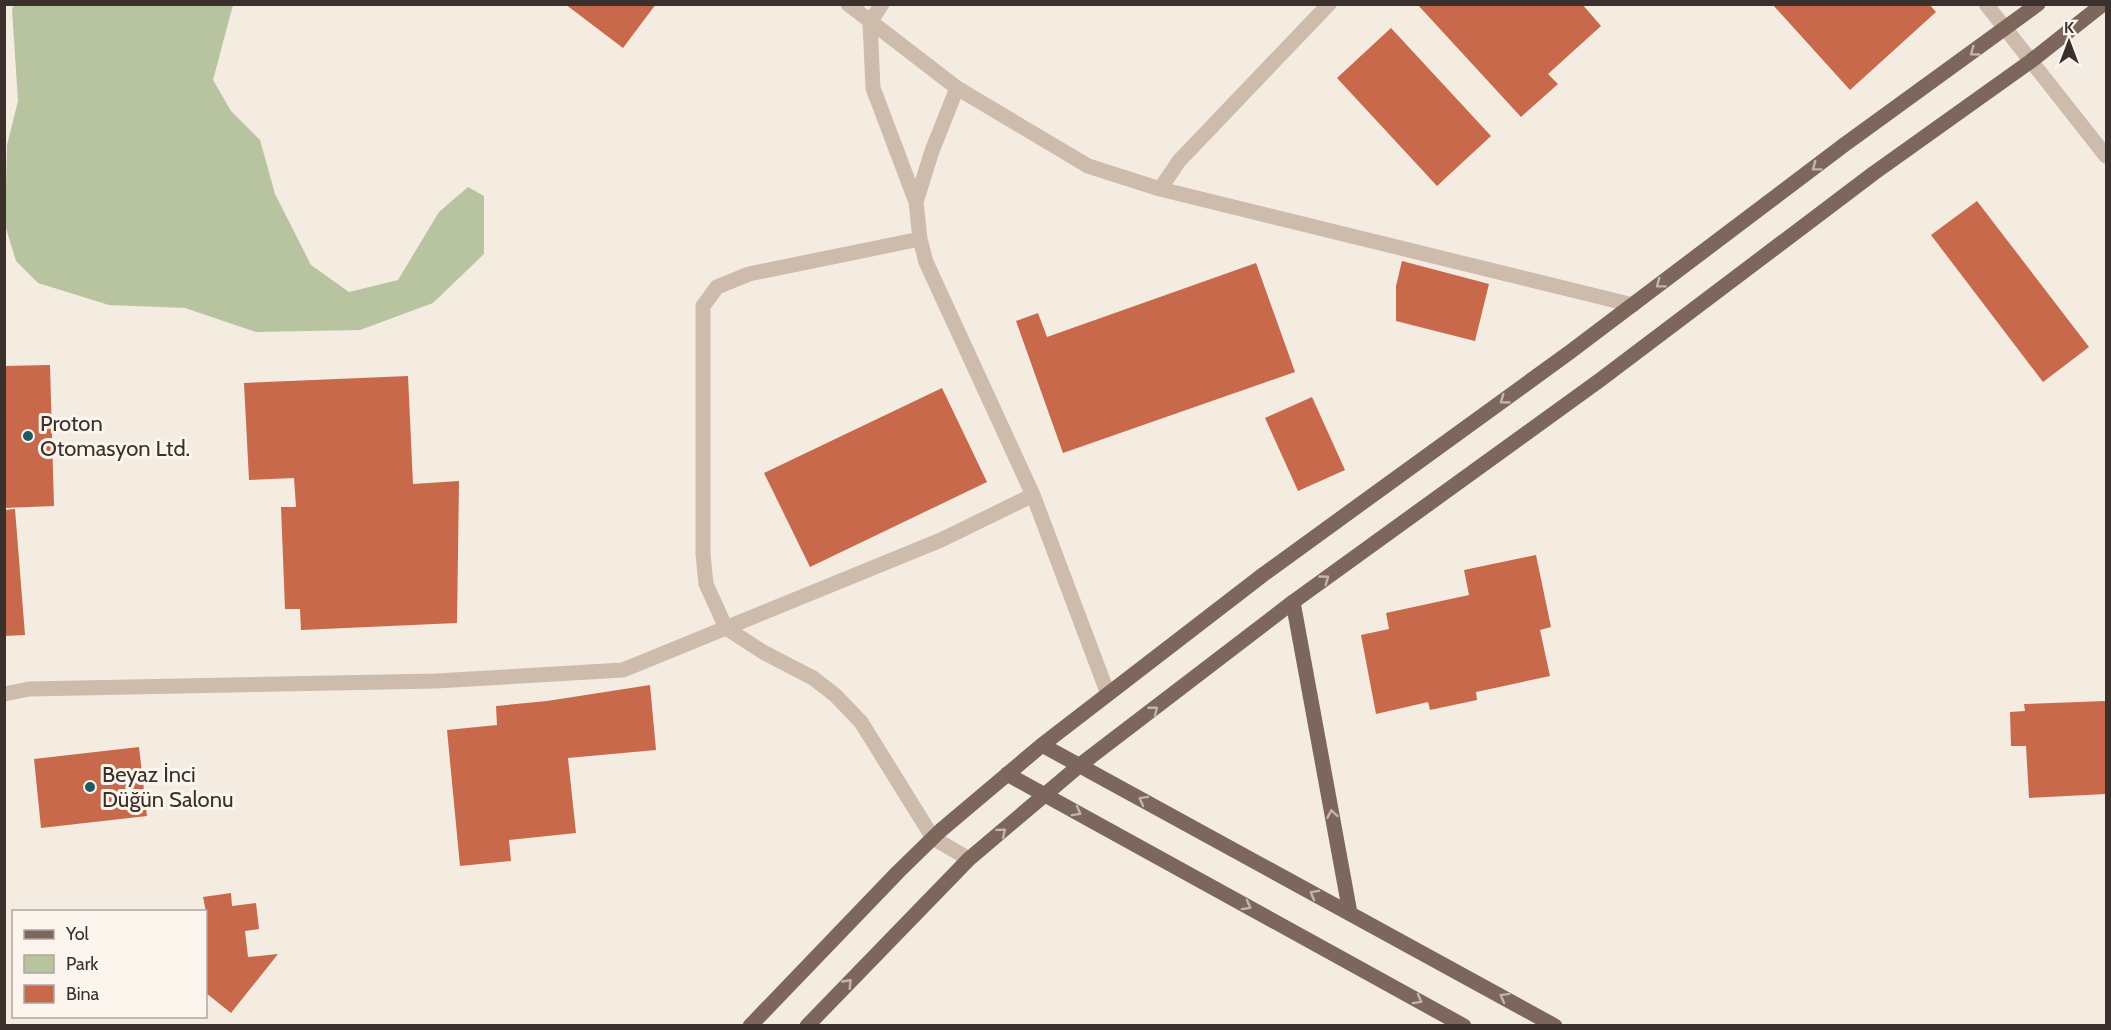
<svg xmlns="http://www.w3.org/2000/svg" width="2111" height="1030" font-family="Cabin,sans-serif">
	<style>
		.green { fill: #b8c4a0 }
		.building { fill: #c8694b }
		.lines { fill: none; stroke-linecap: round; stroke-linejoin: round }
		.street { stroke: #cdbbac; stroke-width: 15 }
		.primary { stroke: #7d675c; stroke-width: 15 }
		.oneway { stroke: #c2b5ac }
		.poi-dot { fill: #1f5a5e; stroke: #fbf5ee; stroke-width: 2 }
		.labels { text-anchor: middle; stroke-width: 6; stroke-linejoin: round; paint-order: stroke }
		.poi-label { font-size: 22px; fill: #3b302b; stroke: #fbf5ee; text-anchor: start }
	</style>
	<rect width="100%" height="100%" fill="#f4ebe1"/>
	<path class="green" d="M14 5H233L213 80 231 111 260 140 275 194 311 265 349 292 398 280 439 212 468 187 484 196V254L433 303 360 330 256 332 185 308 109 305 38 283 16 261 5 225 7 145 18 101 12 9Z"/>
	<path class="building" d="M565 4H656L623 48Z
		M1417 4H1582L1601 26 1548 74 1558 84 1521 117Z
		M1772 4H1929L1936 12 1850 90Z
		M1391 28 1491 136 1437 186 1337 78Z
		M1977 201 2089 347 2043 382 1931 235Z
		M1402 261 1489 284 1475 341 1396 321V286Z
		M1256 263 1295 372 1063 453 1016 321 1038 313 1047 337Z
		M50 365 54 506 4 508V366Z
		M408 376 413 484 459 481 457 623 301 630 300 609H285L281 507H296L294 478 249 480 244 383Z
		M942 388 987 482 810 567 764 473Z
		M1312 397 1345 470 1298 491 1265 418Z
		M15 509 25 635 4 636V510Z
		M1536 555 1551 627 1540 630 1550 676 1476 692 1477 700 1430 710 1428 702 1376 714 1361 635 1389 629 1386 613 1469 595 1464 570Z
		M650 685 656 750 568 758 576 833 509 840 511 861 460 866 447 730 497 725 496 706 547 701Z
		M2106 701V794L2029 798 2026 746H2011L2010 712 2025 711 2024 704Z
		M139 747 147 816 41 828 34 759Z
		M231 893 232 906 256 903 259 929 245 931 248 957 278 954 231 1013 206 993V912L203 897Z"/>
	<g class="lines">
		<path class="street" d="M848 4 957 88
			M882 4 870 22 873 88 916 202
			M1986 4 2106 156
			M1160 189 1179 161 1329 4
			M920 239 749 274 717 287 703 306V554L706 584 726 628 763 652 813 678 835 695 861 722 933 838 969 859
			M4 694 29 689 436 681 623 670 941 540 1033 495
			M1108 694 1033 495 926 262 920 239 916 202 932 151 957 88 1088 166 1160 189 1633 305"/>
		<path class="primary" d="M1293 602 1350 913
			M1042 745 1555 1026
			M1007 774 1464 1026
			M750 1026 898 872 940 831 1042 745 1264 574 1570 352 1844 145 2038 4
			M807 1026 969 859 1080 765 1293 602 1600 380 1874 173 2031 61 2103 4"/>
	</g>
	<defs><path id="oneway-chevron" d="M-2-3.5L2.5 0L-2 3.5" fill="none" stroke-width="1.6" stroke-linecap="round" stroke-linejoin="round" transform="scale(1.5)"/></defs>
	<g class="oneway">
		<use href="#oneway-chevron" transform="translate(1974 52) rotate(144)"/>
		<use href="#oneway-chevron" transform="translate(1816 167) rotate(143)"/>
		<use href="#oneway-chevron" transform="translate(1660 284) rotate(143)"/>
		<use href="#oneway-chevron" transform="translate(1504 400) rotate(144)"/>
		<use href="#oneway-chevron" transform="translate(1325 579) rotate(-36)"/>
		<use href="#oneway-chevron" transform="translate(1154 710) rotate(-38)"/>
		<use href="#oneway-chevron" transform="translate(1143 800) rotate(-151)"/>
		<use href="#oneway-chevron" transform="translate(1077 812) rotate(29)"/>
		<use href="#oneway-chevron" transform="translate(1332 814) rotate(-100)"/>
		<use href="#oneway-chevron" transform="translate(1002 832) rotate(-40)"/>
		<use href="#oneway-chevron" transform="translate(1314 894) rotate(-151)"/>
		<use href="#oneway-chevron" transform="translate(1247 906) rotate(29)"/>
		<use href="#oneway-chevron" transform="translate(848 983) rotate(-46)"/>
		<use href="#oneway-chevron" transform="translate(1504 997) rotate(-151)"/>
		<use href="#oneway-chevron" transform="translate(1418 1000) rotate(29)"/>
	</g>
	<g class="poi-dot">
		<circle cx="28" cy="436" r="6"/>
		<circle cx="90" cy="787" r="6"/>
	</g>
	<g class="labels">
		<g class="poi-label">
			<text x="40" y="431">Proton<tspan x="40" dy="25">Otomasyon Ltd.</tspan></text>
			<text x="102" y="782">Beyaz İnci<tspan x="102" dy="25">Düğün Salonu</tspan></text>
		</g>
	</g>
	<rect width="2111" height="1030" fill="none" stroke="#3b302b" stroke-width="12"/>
	<rect x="12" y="910" width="195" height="108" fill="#fbf5ee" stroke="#aea6a0" stroke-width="1.5"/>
	<rect x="24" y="930" width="30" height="9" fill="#7d675c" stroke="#aea6a0" stroke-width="1.5"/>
	<text x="66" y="940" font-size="18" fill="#3b302b">Yol</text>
	<rect x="24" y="955" width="30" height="18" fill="#b8c4a0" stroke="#aea6a0" stroke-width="1.5"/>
	<text x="66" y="970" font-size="18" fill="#3b302b">Park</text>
	<rect x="24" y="985" width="30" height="18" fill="#c8694b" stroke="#aea6a0" stroke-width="1.5"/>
	<text x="66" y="1000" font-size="18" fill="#3b302b">Bina</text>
	<g transform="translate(2069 42)" stroke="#fbf5ee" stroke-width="4.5" paint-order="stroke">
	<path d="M0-4.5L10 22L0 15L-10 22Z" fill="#3b302b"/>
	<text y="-9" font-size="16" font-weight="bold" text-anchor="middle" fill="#3b302b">K</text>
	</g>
</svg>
